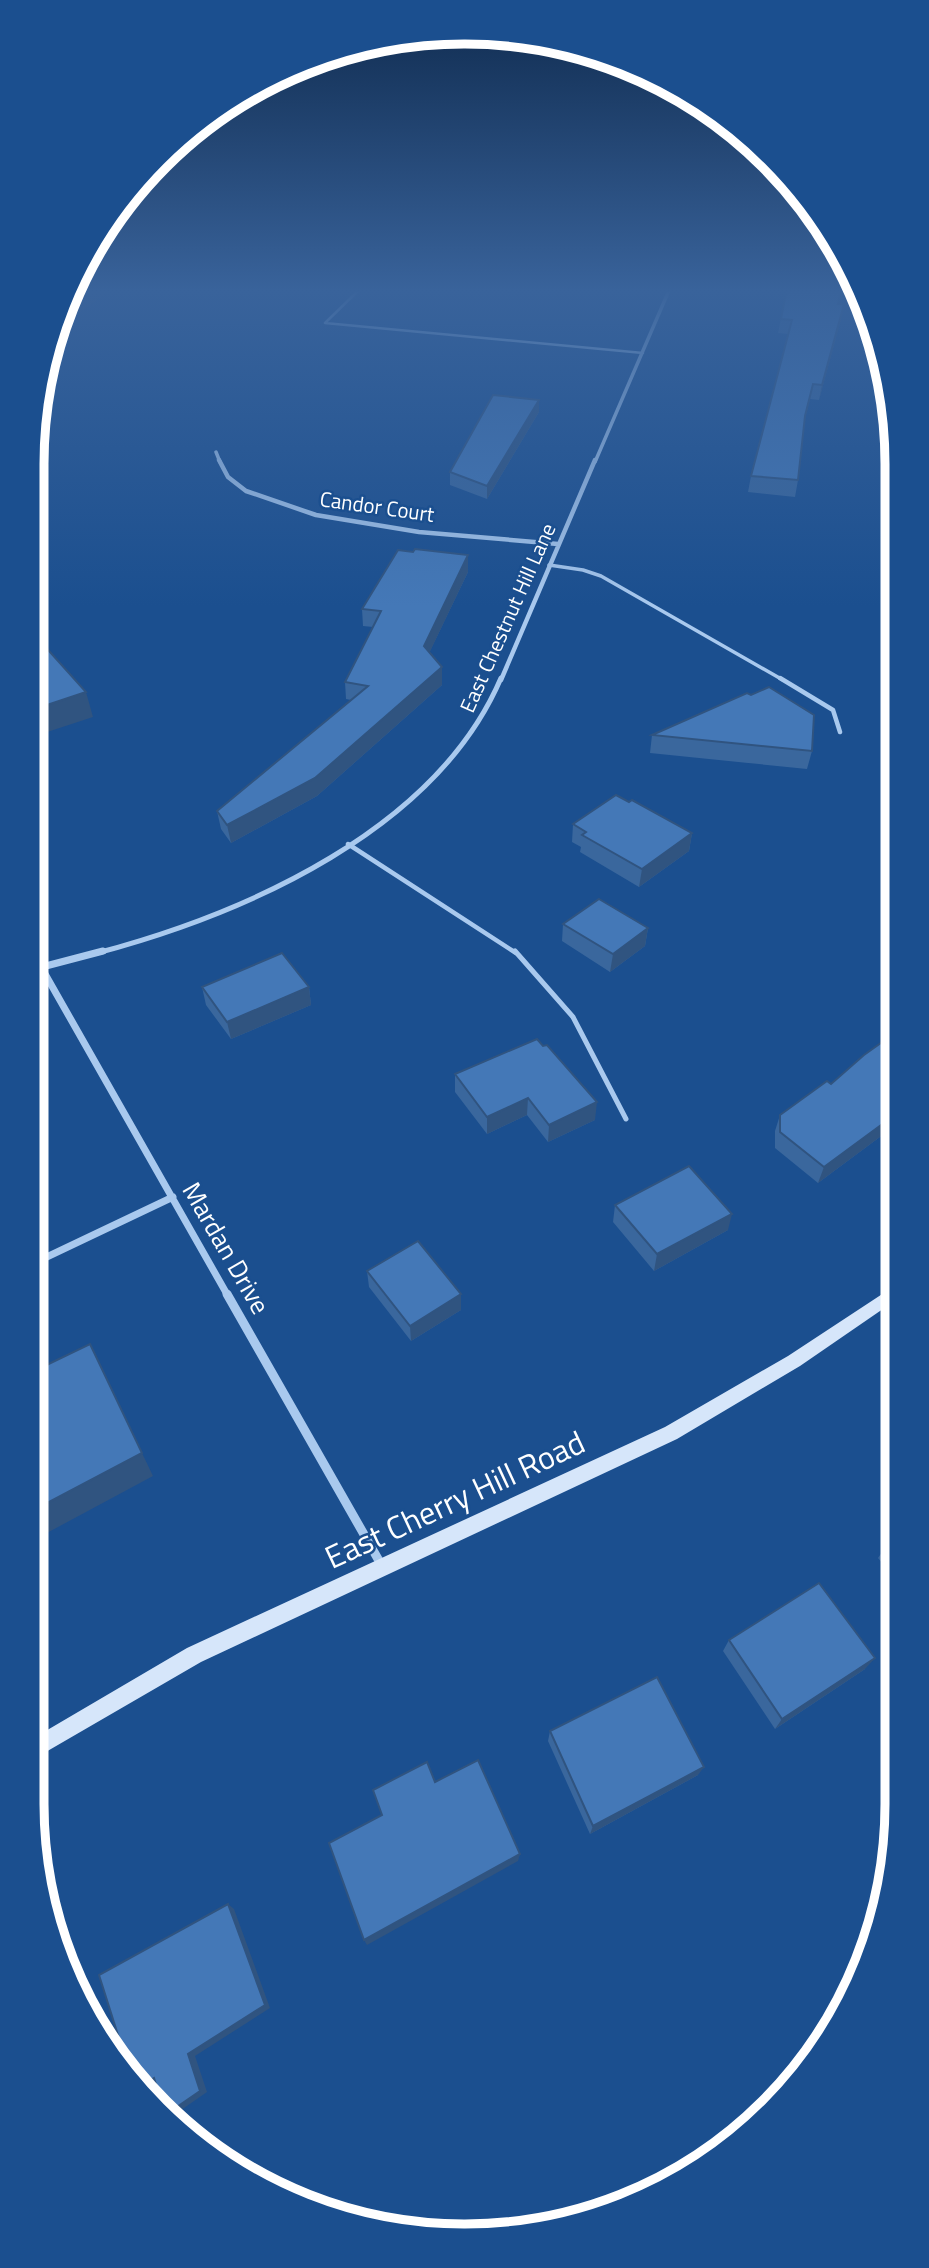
<svg xmlns="http://www.w3.org/2000/svg" width="929" height="2268" font-family="'Titillium Web',sans-serif">
	<style>
		.lines { fill: none; stroke-linecap: round; stroke-linejoin: round }
		.service-far3 { stroke: #a9c9ee; stroke-width: 2.5 }
		.service-far2 { stroke: #a9c9ee; stroke-width: 3.5 }
		.service-far1 { stroke: #a9c9ee; stroke-width: 4.5 }
		.service { stroke: #a9c9ee; stroke-width: 5 }
		.minor-far4 { stroke: #a9c9ee; stroke-width: 3.5 }
		.minor-far3 { stroke: #a9c9ee; stroke-width: 4.5 }
		.minor-far2 { stroke: #a9c9ee; stroke-width: 5 }
		.minor-far1 { stroke: #a9c9ee; stroke-width: 7 }
		.minor { stroke: #a9c9ee; stroke-width: 9 }
		.secondary { fill: #d6e6fa; fill-rule: evenodd }
		.wall { fill: #3a679d }
		.shaded-wall { fill: #305480 }
		.building { fill: #4478b7; stroke: #305480; stroke-width: 2 }
		.labels { text-anchor: middle; stroke-width: 5; stroke-linejoin: round; paint-order: stroke }
		.far-street-label { font-size: 21px; fill: #fff; stroke: #1b4f8f }
		.street-label { font-size: 26px; fill: #fff; stroke: #1b4f8f }
		.near-street-label { font-size: 32px; fill: #fff; stroke: #1b4f8f }
		.rim { fill: none; stroke: #fff; stroke-width: 9 }
	</style>
	<rect width="100%" height="100%" fill="#1b4f8f"/>
	<g class="lines">
		<path class="service-far3" d="M361 288 325 323 643 353"/>
		<path class="service-far2" d="M549 565 583 570 601 576 783 680"/>
		<path class="service-far1" d="M780 678 833 710 840 732
			M348 844 516 953"/>
		<path class="service" d="M515 951 573 1017 626 1119"/>
		<path class="minor-far4" d="M216 452 220 462
			M595 462 670 288"/>
		<path class="minor-far3" d="M219 460 228 477 246 491 316 515 419 532 558 544
			M501 680 595 460"/>
		<path class="minor-far2" d="M97 953C247 913 436 830 501 678"/>
		<path class="minor-far1" d="M32 951 228 1296
			M42 967 103 951
			M32 1264 173 1197"/>
		<path class="minor" d="M227 1294 382 1566"/>
		<path class="secondary" d="M896 1285V1300L800 1366 677 1439 201 1662 32 1760V1739L187 1648 665 1427 788 1356Z"/>
	</g>
	<path class="wall" d="M787 288 838 304 841 319 819 400 810 399 804 422 798 480 795 497 748 492 751 476 788 334 778 333Z
		M539 400V412L487 499 450 485V472Z
		M468 555V572L429 653 442 667V685L317 796 231 843 221 829 217 811 351 700 346 699 345 682 373 627 363 626 362 609Z
		M751 695 812 751 807 769 650 753 652 735Z
		M629 802 692 833 689 851 639 887 580 852 581 847 572 842 573 824Z
		M563 924 648 928 645 946 610 972 562 941Z
		M202 987H309L311 1005 231 1039 206 1005Z
		M895 1033 896 1125 818 1183 775 1148V1131L780 1115 831 1084Z
		M455 1074 595 1120 548 1142 527 1115 487 1134 455 1092Z
		M615 1205 728 1230 654 1271 613 1222Z
		M367 1271 461 1310 411 1341 369 1287Z
		M897 1538V1581L878 1558 887 1545Z
		M729 1640 865 1669 775 1729 723 1651Z
		M550 1731 698 1775 590 1834 548 1741Z"/>
	<path class="shaded-wall" d="M96 288H114L53 331 54 326 63 311Z
		M844 304 841 319 819 400 822 385Z
		M539 400V412L487 499V486Z
		M468 555V572L424 664V646Z
		M442 667V685L317 796 231 843 227 825Z
		M86 692 93 717 32 737V710Z
		M692 833 689 851 639 887 642 869Z
		M648 928 645 946 610 972 613 954Z
		M309 987 311 1005 231 1039 227 1022Z
		M528 1098 527 1115 487 1134V1117Z
		M597 1102 595 1120 548 1142 549 1125Z
		M896 1114V1125L818 1183 824 1167Z
		M732 1214 728 1230 654 1271 657 1254Z
		M461 1294V1310L411 1341 410 1326Z
		M142 1453 153 1476 32 1541V1511Z
		M875 1658 865 1669 775 1729 782 1719Z
		M704 1767 698 1775 590 1834 593 1826Z
		M520 1854 518 1861 367 1945 364 1940Z
		M228 1904 234 1909 270 2008 195 2056 207 2092 174 2115 170 2114 168 2113Z
		M154 2078 163 2079 144 2092 142 2091 138 2088Z"/>
	<path class="building" d="M76 288H96L63 311Z
		M787 288H841L838 304H844L822 385 813 384 805 416 798 480 751 476 792 320 781 319Z
		M493 395 539 400 487 486 450 472Z
		M415 549 468 555 424 646 442 667 315 778 227 825 217 811 368 686 345 682 381 611 362 609 398 550 413 552Z
		M32 632 86 692 32 710Z
		M769 687 814 715 812 751 652 735 747 693 751 695Z
		M616 795 629 802 632 800 692 833 642 869 582 835 586 832 573 824Z
		M599 899 648 928 613 954 563 924Z
		M282 953 309 987 227 1022 202 987Z
		M895 1033 896 1114 824 1167 780 1132V1115L827 1081 831 1084 864 1055Z
		M537 1039 543 1046 547 1045 597 1102 549 1125 528 1098 487 1117 455 1074Z
		M689 1166 732 1214 657 1254 615 1205Z
		M418 1241 461 1294 410 1326 367 1271Z
		M90 1344 142 1453 32 1511V1372Z
		M897 1538V1557L887 1545Z
		M819 1583 875 1658 782 1719 729 1640Z
		M657 1677 704 1767 593 1826 550 1731Z
		M478 1760 520 1854 364 1940 329 1843 382 1815 373 1790 427 1762 435 1782Z
		M228 1904 265 2005 188 2054 200 2091 168 2113 164 2110 154 2078 138 2088 130 2073 99 1975Z"/>
	<linearGradient id="sky" x2="0" y2="1"><stop stop-color="#0f2b4f"/><stop offset="0.48" stop-color="#39639b"/><stop offset="1" stop-color="#39639b" stop-opacity="0"/></linearGradient>
	<rect width="929" height="606" fill="url(#sky)"/>
	<g class="labels">
		<g class="far-street-label">
			<text transform="translate(377 507) rotate(8)" y="7">Candor Court</text>
			<text transform="translate(508 618) rotate(-66)" y="7">East Chestnut Hill Lane</text>
		</g>
		<g class="street-label">
			<text transform="translate(226 1248) rotate(60)" y="9">Mardan Drive</text>
		</g>
		<g class="near-street-label">
			<text transform="translate(455 1500) rotate(-25)" y="11">East Cherry Hill Road</text>
		</g>
	</g>
	<path d="M0 0H929V2268H0ZM464 44H465A420 420 0 0 1 885 464V1804A420 420 0 0 1 465 2224H464A420 420 0 0 1 44 1804V464A420 420 0 0 1 464 44Z" fill="#1b4f8f" fill-rule="evenodd"/>
	<path class="rim" d="M464 44H465A420 420 0 0 1 885 464V1804A420 420 0 0 1 465 2224H464A420 420 0 0 1 44 1804V464A420 420 0 0 1 464 44Z"/>
</svg>
